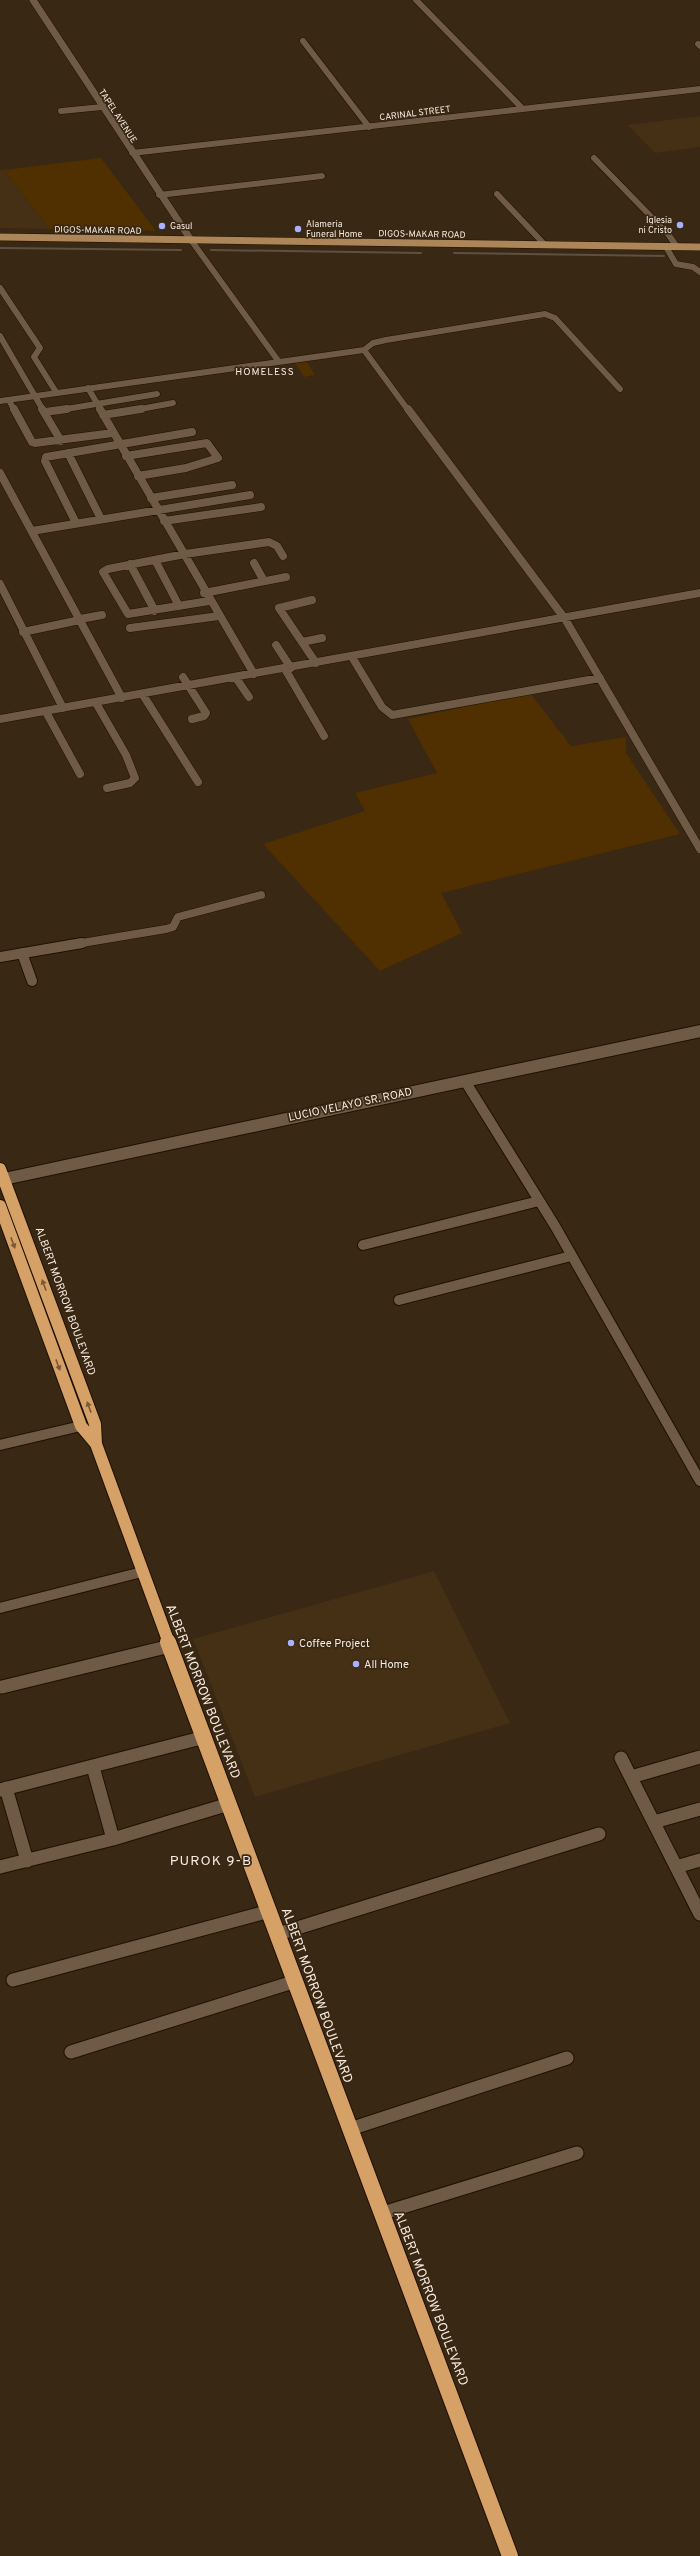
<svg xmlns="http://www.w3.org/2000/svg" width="700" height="2556" font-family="Overpass,sans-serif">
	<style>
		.built { fill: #452f15 }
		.green { fill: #502f01 }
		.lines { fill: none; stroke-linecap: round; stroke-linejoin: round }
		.stream { stroke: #5e5043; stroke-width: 2 }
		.street-far3-casing { stroke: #201000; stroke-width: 7 }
		.street-far2-casing { stroke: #201000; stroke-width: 9 }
		.street-far1-casing { stroke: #201000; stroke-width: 12 }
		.street-casing { stroke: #201000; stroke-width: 15 }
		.secondary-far1-casing { stroke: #201000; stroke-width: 8 }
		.secondary-casing { stroke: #201000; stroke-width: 14 }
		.primary-casing { stroke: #201000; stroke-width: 8 }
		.highway-far1-casing { stroke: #201000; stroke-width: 14 }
		.highway-casing { stroke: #201000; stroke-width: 18 }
		.street-far3 { stroke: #6e5a45; stroke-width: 6 }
		.street-far2 { stroke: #6e5a45; stroke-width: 8 }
		.street-far1 { stroke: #6e5a45; stroke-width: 10 }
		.street { stroke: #6e5a45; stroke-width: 13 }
		.secondary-far1 { stroke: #6e5a45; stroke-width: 7 }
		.secondary { stroke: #6e5a45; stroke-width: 12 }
		.primary { stroke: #ac8559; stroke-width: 7 }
		.highway-far1 { stroke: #d6a167; stroke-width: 12 }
		.highway { stroke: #d6a167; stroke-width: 16 }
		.oneway { fill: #785835 }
		.poi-dot { fill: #a7b1fc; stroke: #392814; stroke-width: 1.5 }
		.labels { text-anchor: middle; stroke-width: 3.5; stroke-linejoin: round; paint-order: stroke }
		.far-street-label { font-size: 9px; fill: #f7ebdf; stroke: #392814 }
		.far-poi-label { font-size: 9px; fill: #f7ebdf; stroke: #392814; text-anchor: start }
		.far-neighbourhood-label { font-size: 10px; letter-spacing: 1px; fill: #f7ebdf; stroke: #392814 }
		.street-label { font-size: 11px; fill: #f7ebdf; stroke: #392814 }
		.poi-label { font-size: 11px; fill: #f7ebdf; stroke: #392814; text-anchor: start }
		.near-street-label { font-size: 13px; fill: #f7ebdf; stroke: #392814 }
		.near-neighbourhood-label { font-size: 14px; letter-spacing: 1px; fill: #f7ebdf; stroke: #392814 }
	</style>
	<rect width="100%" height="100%" fill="#392814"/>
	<path class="built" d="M700 116V147L655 153 628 125Z
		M0 170H4L49 229 0 228Z
		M434 1571 510 1723 255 1797 193 1639Z"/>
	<path class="green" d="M101 158 156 231 49 229 4 170Z
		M306 362H307L315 375 304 377 295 363Z
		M530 693 571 746 626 737V753L680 834 441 893 462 933 380 971 263 844 365 811 355 793 437 773 408 719Z"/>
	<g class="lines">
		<path class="stream" d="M0 248 181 250
			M211 250 421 253
			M454 253 664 256"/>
		<g class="street-far3-casing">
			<path id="street-far3" d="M416 0 523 109
				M303 41 369 127
				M698 44 700 46
				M61 111 102 107
				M132 153 700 89
				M594 158 668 234 677 247
				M497 194 545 245
				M159 195 322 176
				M191 240 279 362
				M666 247 676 264 693 267 700 272
				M0 288 40 348 34 357 56 392
				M0 336 43 410
				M364 350 408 410
				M88 388 101 410
				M9 400 14 410
				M0 401 364 350 373 343 386 340 545 314 555 318 620 389
				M60 410 157 394
				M135 410 173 403"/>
		</g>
		<g class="street-far2-casing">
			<path id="street-far2" d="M14 409 32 442 35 443 113 433
				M42 409 61 441
				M100 409 254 674
				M408 409 565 619 700 849
				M45 412 67 409
				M103 415 141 409
				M68 453 101 519
				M126 456 207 443 218 458 186 468 138 476
				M0 473 122 698
				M151 498 232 485
				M164 521 261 507
				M76 523 45 461 46 457 192 432
				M32 531 250 495
				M155 560 179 606
				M254 563 264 581
				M130 564 155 611
				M0 584 63 708
				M204 593 286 577
				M312 600 279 608 316 663
				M209 601 128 614 103 572 108 569 185 554 269 542 277 546 283 556
				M80 619 102 615
				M130 628 219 616
				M23 632 80 620
				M302 642 322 638
				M276 645 291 668
				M352 657 382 707 392 715 600 678
				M285 669 324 736
				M183 677 206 713 204 716 192 719
				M236 678 249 697
				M143 695 198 782
				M96 703 126 755 135 778 130 783 107 788
				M46 712 80 774
				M0 719 700 593
				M76 944 166 929 173 927 178 917 261 895"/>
		</g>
		<g class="street-far1-casing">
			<path id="street-far1" d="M22 953 32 981
				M0 957 82 943
				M465 1081 555 1226 700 1481
				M363 1245 539 1201
				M399 1300 571 1256
				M0 1445 81 1426
				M0 1608 142 1572"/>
		</g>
		<g class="street-casing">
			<path id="street" d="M2 1687 170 1646
				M621 1758 700 1914
				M93 1767 113 1839
				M631 1777 700 1757
				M6 1788 27 1861
				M0 1790 205 1737
				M654 1822 700 1809
				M0 1867 113 1839 229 1804
				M676 1867 700 1860
				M278 1934 599 1834
				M13 1980 270 1911
				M71 2052 296 1981
				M350 2129 567 2058
				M383 2213 577 2153"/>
		</g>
		<g class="secondary-far1-casing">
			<path id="secondary-far1" d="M33 0 191 240"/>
		</g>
		<g class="secondary-casing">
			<path id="secondary" d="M4 1179 700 1031"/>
		</g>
		<g class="primary-casing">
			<path id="primary" d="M0 237 700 247"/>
		</g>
		<g class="highway-far1-casing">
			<path id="highway-far1" d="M0 1169 95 1424 96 1444 169 1643
				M0 1206 81 1426 96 1444"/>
		</g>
		<g class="highway-casing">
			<path id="highway" d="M168 1642 510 2556"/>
		</g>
		<use href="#street-far3" class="street-far3"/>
		<use href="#street-far2" class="street-far2"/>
		<use href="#street-far1" class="street-far1"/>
		<use href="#street" class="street"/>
		<use href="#secondary-far1" class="secondary-far1"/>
		<use href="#secondary" class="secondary"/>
		<use href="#primary" class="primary"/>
		<use href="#highway-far1" class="highway-far1"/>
		<use href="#highway" class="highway"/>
	</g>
	<defs><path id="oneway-solid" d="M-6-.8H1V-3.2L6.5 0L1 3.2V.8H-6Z"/></defs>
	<g class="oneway">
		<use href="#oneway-solid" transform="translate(13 1243) rotate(70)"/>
		<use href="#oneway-solid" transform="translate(44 1285) rotate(-110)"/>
		<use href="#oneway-solid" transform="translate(58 1365) rotate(70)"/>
		<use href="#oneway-solid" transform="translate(89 1407) rotate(-110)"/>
	</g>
	<g class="poi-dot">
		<circle cx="680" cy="225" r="4"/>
		<circle cx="162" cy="226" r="4"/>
		<circle cx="298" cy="229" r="4"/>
		<circle cx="291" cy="1643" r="4"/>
		<circle cx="356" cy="1664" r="4"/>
	</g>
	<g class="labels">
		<g class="far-street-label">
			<text transform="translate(415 113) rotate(-7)" y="3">CARINAL STREET</text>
			<text transform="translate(118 116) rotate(57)" y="3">TAPEL AVENUE</text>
			<text transform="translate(98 230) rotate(1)" y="3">DIGOS-MAKAR ROAD</text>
			<text transform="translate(422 234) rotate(1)" y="3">DIGOS-MAKAR ROAD</text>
		</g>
		<g class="far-poi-label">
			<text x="672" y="223" text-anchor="end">Iglesia<tspan x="672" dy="10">ni Cristo</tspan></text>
			<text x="306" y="227">Alameria<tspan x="306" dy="10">Funeral Home</tspan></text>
			<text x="170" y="229">Gasul</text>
		</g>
		<g class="far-neighbourhood-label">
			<text x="265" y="375">HOMELESS</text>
		</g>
		<g class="street-label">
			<text transform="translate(350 1104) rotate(-12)" y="4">LUCIO VELAYO SR. ROAD</text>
			<text transform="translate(66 1301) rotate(70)" y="4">ALBERT MORROW BOULEVARD</text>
		</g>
		<g class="poi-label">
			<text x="299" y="1647">Coffee Project</text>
			<text x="364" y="1668">All Home</text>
		</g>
		<g class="near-street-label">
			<text transform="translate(204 1691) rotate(69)" y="5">ALBERT MORROW BOULEVARD</text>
			<text transform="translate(318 1995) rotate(70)" y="5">ALBERT MORROW BOULEVARD</text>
			<text transform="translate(432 2298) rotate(69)" y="5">ALBERT MORROW BOULEVARD</text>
		</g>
		<g class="near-neighbourhood-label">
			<text x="211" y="1865">PUROK 9-B</text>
		</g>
	</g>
</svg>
